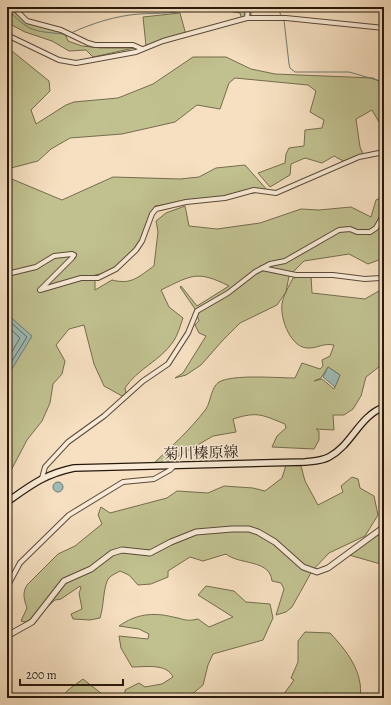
<svg xmlns="http://www.w3.org/2000/svg" width="391" height="705" font-family="Alegreya,'Noto Serif JP',serif">
	<style>
		.green { fill: #c1c190; stroke: #746c4e; fill-rule: evenodd }
		.water { fill: #9dbcb7; stroke: #6e7a73 }
		.lines { fill: none; stroke-linecap: round; stroke-linejoin: round }
		.shore { stroke: #626a62; stroke-width: 1 }
		.stream { stroke: #6e7a73; stroke-width: 1 }
		.minor-casing { stroke: #5b4a3a; stroke-width: 6 }
		.tertiary-casing { stroke: #5b4a3a; stroke-width: 7 }
		.secondary-casing { stroke: #27180d; stroke-width: 8 }
		.minor { stroke: #f9ebd7; stroke-width: 4 }
		.tertiary { stroke: #f9ebd7; stroke-width: 5 }
		.secondary { stroke: #f9ebd7; stroke-width: 5.5 }
		.labels { text-anchor: middle; stroke-width: 3; stroke-linejoin: round; paint-order: stroke }
		.street-label { font-size: 15px; fill: #27180d; stroke: #f9ebd7 }
	</style>
	<rect width="100%" height="100%" fill="#f6e0c1"/>
	<filter id="stains"><feTurbulence type="fractalNoise" baseFrequency=".005" numOctaves="4"/><feColorMatrix values="0 0 0 0 .2 0 0 0 0 .09 0 0 0 0 .02 0 0 0 .5 -.17"/></filter>
	<radialGradient id="worn" r=".72"><stop offset=".6" stop-color="#630" stop-opacity="0"/><stop offset="1" stop-color="#630" stop-opacity=".3"/></radialGradient>
	<path class="green" d="M7 7H11L24 21 56 28 66 36 68 41 82 46 101 48H134L93 57 86 50 69 51 52 41 25 32 8 23Z
		M204 7H251V17L242 20 240 13Z
		M180 13 186 35 146 46 143 17Z
		M7 47 49 81 50 91 31 110 36 124 66 105 74 102 118 98 153 84 193 57H226L251 69 275 74 373 78 384 84V122H379L372 110 356 119 360 147 363 154 345 162 334 156 322 163 305 158 291 164 290 175 270 187 258 173 285 163 286 154 289 148 304 146 305 130 322 128 324 120 310 112 316 91 308 85 235 78 229 83 220 109 197 105 175 122 122 134 70 138 51 149 38 161 7 169Z
		M245 165 268 191 155 206C145 230 138 258 113 270 107 273 100 274 95 275V290L112 280C132 285 138 277 154 266L158 232 156 221 166 213 185 206 189 226 217 229 260 223 301 209 319 210 351 207 371 217 376 200 384 196V258L368 264 349 254 304 261 289 276 286 292 277 305 240 323 223 340 201 365 186 375 175 378 183 373 206 336 199 333 195 325 199 321 195 309 180 287 181 286 197 306 229 286C197 270 192 275 161 290L169 307 183 318C180 326 178 335 173 342 160 361 137 369 125 388L126 394 124 397 104 386 94 364 84 325 69 329 56 345 65 361 62 374 53 384 50 403 42 421 27 440 7 478V177L62 200 113 177 180 179 199 177 216 168Z
		M311 276 312 293 365 299 384 288V363L366 377 361 396 353 409 344 415H333L334 430 316 429 319 431V440L314 449 272 447 277 436 286 428 285 424C262 415 258 411 233 419L236 432 213 436 165 464H153C172 446 190 430 206 409 211 401 211 387 219 382 233 374 278 378 295 378L302 363 320 369 323 366 322 360 330 356 334 345C323 343 318 348 309 348 291 349 280 319 282 304 283 296 289 286 293 278ZM328 367 340 375 334 389 322 379 314 381 321 378Z
		M286 465 301 466 305 481 318 505 343 492 341 486 352 477 358 479 360 488 374 496 378 515 365 536 329 553 312 571 292 607 286 612 276 615 284 589 281 583 272 581C270 559 239 565 226 554L203 561 190 557 168 571V577L151 584 138 585 129 575 120 571C117 573 111 575 109 578 103 585 104 607 100 618L90 620 73 619 71 614 82 609 79 593 81 588 80 586 61 599 55 600 36 617 25 622 21 621 27 608C24 599 22 593 27 585L58 554 75 546 102 524 98 515 101 507 110 513 167 498 177 491 208 493 224 486 253 488 265 491 282 478Z
		M380 533 384 537V565L349 555Z
		M206 586 234 591 246 602 270 604 273 618 263 640 213 654 208 665 203 685 190 696 191 698H125V690L139 683 145 687 162 684 173 677C167 663 145 667 132 667L121 648 119 636 148 639 149 634 139 629 119 626C136 614 153 612 173 617 185 619 185 622 198 619L209 627 233 617 198 595Z
		M305 632 330 633C346 650 364 672 360 698H329V693L320 694 311 698H281L294 680 291 678 298 662V641Z
		M83 679 107 698H61L68 690Z"/>
	<path class="water" d="M7 314 32 336 7 377Z
		M328 367 340 375 335 387 323 377Z
		M53 487a5 5 0 1 1 10 0a5 5 0 1 1-10 0Z"/>
	<g class="lines">
		<path class="shore" d="M7 319 27 337 7 369
			M7 326 20 338 7 360"/>
		<path class="stream" d="M271 7 279 11 282 17
			M7 9C30 32 32 31 64 34
			M284 20 289 64 290 68 295 72H349L384 82
			M71 33C93 23 115 16 139 14 158 13 181 14 199 7"/>
		<g class="minor-casing">
			<path id="minor" d="M13 7 27 21 61 30 88 43 95 45H133L142 49
				M247 18 248 7
				M7 35 59 60 76 63 136 52 163 41 247 18H286L384 28
				M262 268 296 275H333L365 279 380 278 384 274
				M7 274 36 267 54 256 72 254 74 255 72 258 40 290 81 278H98L116 269 136 250 142 241 152 214 156 209 186 202 225 198 254 190 276 193 359 157 384 152
				M42 478 45 467 68 442 104 416 143 381 168 364 188 333 197 311 228 293 255 272 270 264 285 261 339 230 350 229 357 232H370L376 228 384 214
				M7 587 20 563 69 515 123 482 154 479 170 470 174 466"/>
		</g>
		<g class="tertiary-casing">
			<path id="tertiary" d="M7 636 32 622 64 581 91 569 112 553 122 550 150 553 171 542 196 532 232 529H249L258 532 275 542 303 567 317 572 328 568 384 527"/>
		</g>
		<g class="secondary-casing">
			<path id="secondary" d="M7 502C31 485 45 474 74 468L305 462C313 461 322 461 329 457 352 445 359 416 384 407"/>
		</g>
		<use href="#minor" class="minor"/>
		<use href="#tertiary" class="tertiary"/>
		<use href="#secondary" class="secondary"/>
	</g>
	<g class="labels">
		<g class="street-label">
			<text transform="translate(201 453) rotate(-2)" y="5">菊川榛原線</text>
		</g>
	</g>
	<rect width="391" height="705" fill="none" stroke="#f6e0c1" stroke-width="24"/>
	<rect x="8" y="8" width="375" height="689" fill="none" stroke="#27180d" stroke-width="2"/>
	<rect x="12" y="12" width="367" height="681" fill="none" stroke="#27180d"/>
	<path d="M20 679v6h103v-6" fill="none" stroke="#27180d" stroke-width="2"/>
	<text x="26" y="679" font-size="12" fill="#27180d" stroke="#f9ebd7" stroke-width="3" paint-order="stroke">200 m</text>
	<rect width="100%" height="100%" filter="url(#stains)"/>
	<rect width="100%" height="100%" fill="url(#worn)"/>
</svg>
